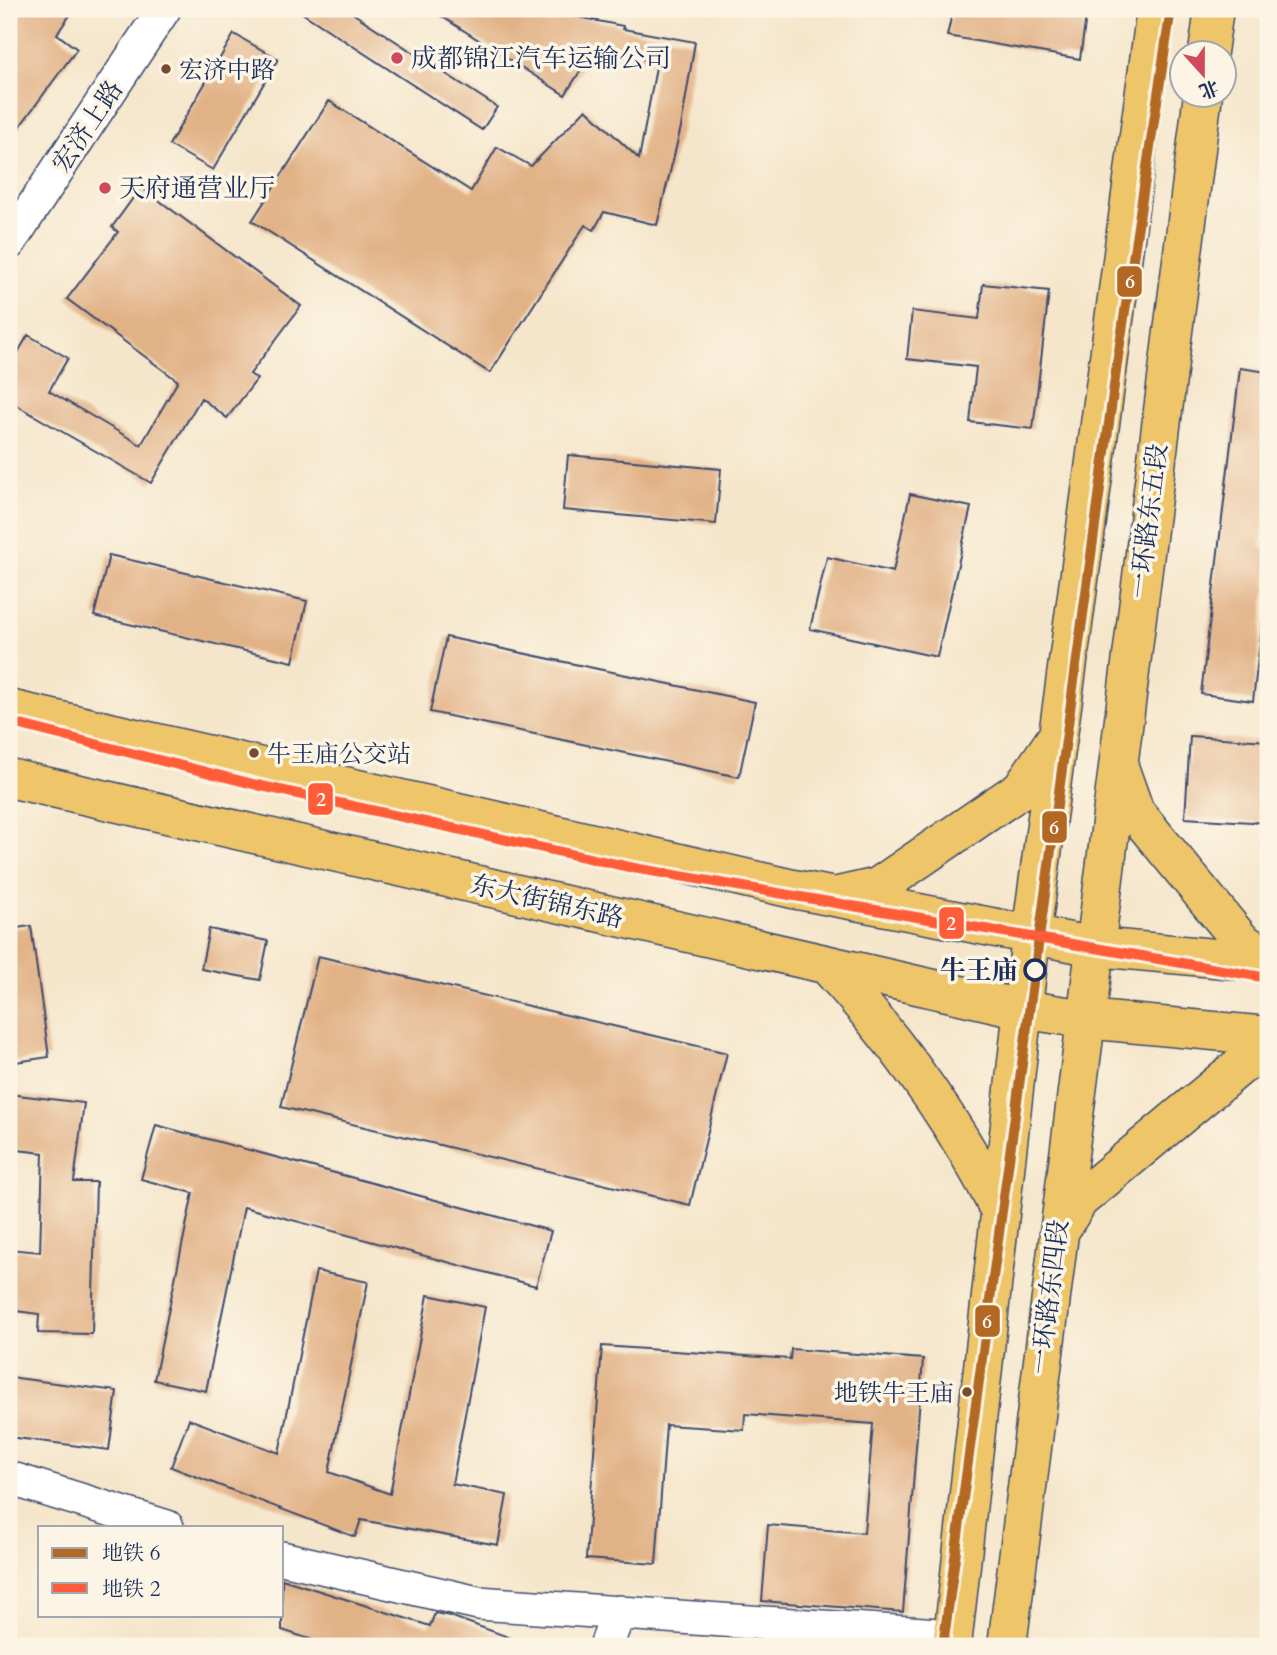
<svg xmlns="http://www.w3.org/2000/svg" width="1277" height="1655" font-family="Cardo,'Noto Serif SC',serif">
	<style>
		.building { fill: #e2b287 }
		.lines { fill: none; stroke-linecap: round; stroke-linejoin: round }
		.minor-casing { stroke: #3c4a6e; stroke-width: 36 }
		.major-casing { stroke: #3c4a6e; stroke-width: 41 }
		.minor { stroke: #fff; stroke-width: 33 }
		.major { stroke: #eec569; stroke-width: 38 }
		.metro-1-casing { stroke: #fcf5e5; stroke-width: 16 }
		.metro-2-casing { stroke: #fcf5e5; stroke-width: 16 }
		.metro-1 { stroke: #b36924; stroke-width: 10 }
		.metro-2 { stroke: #ff5c39; stroke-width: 10 }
		.poi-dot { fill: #d1495b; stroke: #fcf5e5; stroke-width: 2.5 }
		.bus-dot { fill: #7a4b2a; stroke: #fcf5e5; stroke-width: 2.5 }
		.stop-dot { fill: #fcf5e5; stroke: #1b2f5e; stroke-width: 3.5 }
		.labels { text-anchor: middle; stroke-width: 7; stroke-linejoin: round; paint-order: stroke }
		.bus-label { font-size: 24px; fill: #1b2f5e; stroke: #fcf5e5; text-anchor: start }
		.poi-label { font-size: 26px; fill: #1b2f5e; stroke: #fcf5e5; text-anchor: start }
		.street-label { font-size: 26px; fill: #1b2f5e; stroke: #fcf5e5 }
		.stop-label { font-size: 26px; font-weight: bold; fill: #1b2f5e; stroke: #fcf5e5; text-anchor: end }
		.line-badge { stroke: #fcf5e5; stroke-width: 2.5 }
		.badge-label { font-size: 19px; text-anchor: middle; font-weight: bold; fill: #fff }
	</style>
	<rect width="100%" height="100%" fill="#fcf5e5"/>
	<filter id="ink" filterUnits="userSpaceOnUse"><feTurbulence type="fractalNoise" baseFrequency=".0143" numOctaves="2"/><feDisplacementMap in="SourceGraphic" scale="14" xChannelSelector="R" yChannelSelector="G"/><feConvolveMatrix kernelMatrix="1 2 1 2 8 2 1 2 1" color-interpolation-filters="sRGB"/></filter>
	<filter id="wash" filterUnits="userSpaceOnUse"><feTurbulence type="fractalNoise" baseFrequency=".00686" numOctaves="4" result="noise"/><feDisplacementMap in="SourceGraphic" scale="28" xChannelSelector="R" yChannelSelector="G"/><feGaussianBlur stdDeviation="1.57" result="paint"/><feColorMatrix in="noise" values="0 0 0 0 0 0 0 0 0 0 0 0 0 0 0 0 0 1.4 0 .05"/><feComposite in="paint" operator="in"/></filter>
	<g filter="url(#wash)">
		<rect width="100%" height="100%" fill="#f5e6cb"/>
		<g id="blocks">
			<path class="building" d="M9 9H74L57 34 77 49 9 141Z
				M296 9H346L497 107 482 130Z
				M430 9H564L563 14 623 26V29L695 42 681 127 657 225 604 212 594 230 585 225 490 373 252 221 329 101 471 191 497 147 531 166 586 109 639 159 657 62 594 49 565 95Z
				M953 9H1087L1080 59 947 36Z
				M234 34 278 59 213 170 169 145Z
				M141 187 301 306 250 374 257 379 227 418 201 398 151 483 9 401V368L28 335 68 358 49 391 141 445 178 381 67 299 118 232 112 227Z
				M983 284 1049 291 1033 429 970 422 976 367 907 359 912 311 979 319Z
				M1240 368 1268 372V490L1261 547 1268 548V574L1253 701 1201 694Z
				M568 455 721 469 716 524 563 510Z
				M910 494 971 507 937 657 810 629 827 557 893 572Z
				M109 555 307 601 293 662 94 616Z
				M446 637 755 702 739 777 430 712Z
				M1190 736 1268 741V823L1185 818Z
				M31 926 49 1057 9 1063V929Z
				M209 929 268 941 260 980 201 969Z
				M318 956 727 1053 690 1205 281 1107Z
				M9 1094 84 1103 74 1182H96L92 1334 38 1333 39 1314 9 1310V1249L40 1252 43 1153 9 1149Z
				M156 1125 551 1231 536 1286 244 1207 206 1391 154 1380 193 1193 141 1179Z
				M316 1271 368 1282 329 1472 390 1494 428 1295 485 1307 452 1484 507 1495 498 1545 361 1520 355 1537 171 1467 189 1419 279 1453Z
				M602 1346 790 1359 791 1349 923 1359 903 1612 762 1601 768 1525 864 1533 873 1424 745 1414 744 1430 666 1425 656 1564 586 1559Z
				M9 1377 117 1391 109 1450 9 1437Z
				M282 1579 430 1626 435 1613 450 1616 525 1643V1646H331L282 1630Z"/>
		</g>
	</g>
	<g filter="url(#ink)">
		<use href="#blocks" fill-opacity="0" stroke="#3c4a6e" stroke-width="2"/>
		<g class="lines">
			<g class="minor-casing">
				<path id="minor" d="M9 243 164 9
					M9 1478 167 1527
					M282 1558 478 1603 953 1636
					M606 1646 619 1612"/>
			</g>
			<g class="major-casing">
				<path id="major" d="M1208 52 1214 9
					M9 709 793 889 1096 947 1268 963
					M1119 767 1135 812 1242 942 1268 958
					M9 778 1022 1009 1085 1019 1268 1036
					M838 896 878 887 1021 789 1054 741
					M827 965C895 1039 955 1121 1000 1211
					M1059 1232 1079 1200 1240 1066 1268 1049
					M952 1646 1031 936 1156 9
					M1007 1646 1203 94"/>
			</g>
			<use href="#minor" class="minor"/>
			<use href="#major" class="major"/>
			<g class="metro-1-casing">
				<path id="metro-1" d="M943 1646 1117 364 1171 9"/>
			</g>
			<g class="metro-2-casing">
				<path id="metro-2" d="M9 722 257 785 634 868 1268 978"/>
			</g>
			<use href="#metro-1" class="metro-1"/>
			<use href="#metro-2" class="metro-2"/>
		</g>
	</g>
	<g class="poi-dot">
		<circle cx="397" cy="58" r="7"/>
		<circle cx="105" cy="188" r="7"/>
	</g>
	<g class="bus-dot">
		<circle cx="166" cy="69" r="6"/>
		<circle cx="254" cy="753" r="6"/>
		<circle cx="967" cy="1392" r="6"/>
	</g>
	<circle class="stop-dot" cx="1035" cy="970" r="10"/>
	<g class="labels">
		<g class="bus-label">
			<text x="179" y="78">宏济中路</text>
			<text x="267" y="762">牛王庙公交站</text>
			<text x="954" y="1401" text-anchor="end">地铁牛王庙</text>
		</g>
		<g class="poi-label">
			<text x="411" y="67">成都锦江汽车运输公司</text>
			<text x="119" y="197">天府通营业厅</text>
		</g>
		<g class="street-label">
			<text transform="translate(87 126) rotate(-56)" y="9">宏济上路</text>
			<text transform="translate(1148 521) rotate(-83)" y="9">一环路东五段</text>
			<text transform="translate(547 901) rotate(13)" y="9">东大街锦东路</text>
			<text transform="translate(1049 1297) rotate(-83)" y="9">一环路东四段</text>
		</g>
		<g class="stop-label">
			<text x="1018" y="979">牛王庙</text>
		</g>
	</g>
	<g class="line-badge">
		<rect x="1116" y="265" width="27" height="33" rx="7" fill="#b36924"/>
		<rect x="307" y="782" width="27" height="34" rx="7" fill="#ff5c39"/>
		<rect x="1041" y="810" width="27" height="34" rx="7" fill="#b36924"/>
		<rect x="938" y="906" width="27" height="34" rx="7" fill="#ff5c39"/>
		<rect x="974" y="1304" width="27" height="34" rx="7" fill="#b36924"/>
	</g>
	<g class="badge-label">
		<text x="1130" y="288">6</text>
		<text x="321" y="806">2</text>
		<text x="1054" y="834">6</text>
		<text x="951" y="930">2</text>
		<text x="987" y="1328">6</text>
	</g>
	<rect width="1277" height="1655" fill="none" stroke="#fcf5e5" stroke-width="35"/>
	<rect x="38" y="1526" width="245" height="91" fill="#fcf5e5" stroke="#a2a6af" stroke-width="2"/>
	<rect x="52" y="1548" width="35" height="10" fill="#b36924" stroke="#a2a6af" stroke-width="2"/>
	<text x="102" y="1560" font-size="21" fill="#1b2f5e">地铁 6</text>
	<rect x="52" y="1583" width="35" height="10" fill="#ff5c39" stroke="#a2a6af" stroke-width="2"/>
	<text x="102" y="1596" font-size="21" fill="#1b2f5e">地铁 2</text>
	<g transform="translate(1203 74) rotate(159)"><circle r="33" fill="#fcf5e5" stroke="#a2a6af" stroke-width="2"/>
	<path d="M0-5L12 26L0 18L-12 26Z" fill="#d1495b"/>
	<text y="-10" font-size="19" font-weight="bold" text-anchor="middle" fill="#1b2f5e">北</text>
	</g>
</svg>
